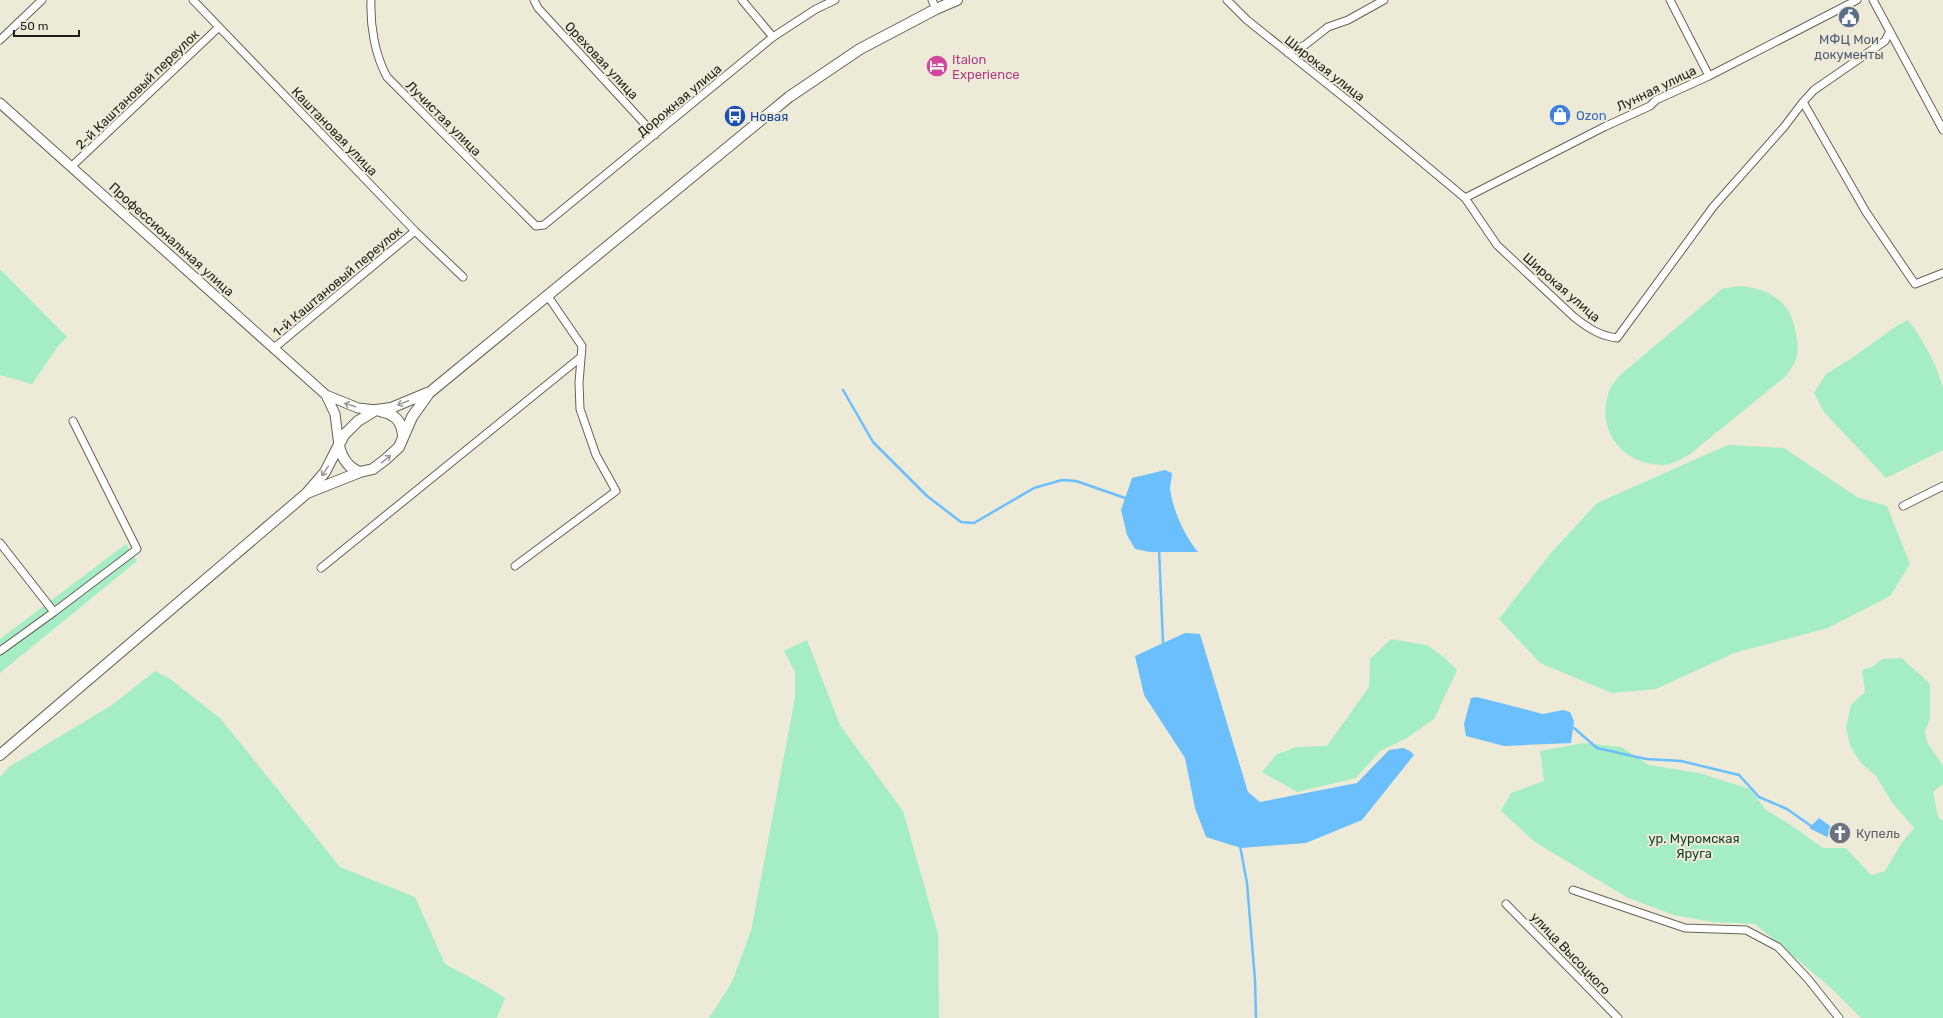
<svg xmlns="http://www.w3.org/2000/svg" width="1943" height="1018" font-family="Rubik,sans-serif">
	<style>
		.green { fill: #a5eec5 }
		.water { fill: #6abffc }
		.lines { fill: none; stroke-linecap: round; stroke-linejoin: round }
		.stream { stroke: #6abffc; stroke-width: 2.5 }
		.minor-casing { stroke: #676353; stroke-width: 9 }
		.tertiary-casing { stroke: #676353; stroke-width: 11 }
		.secondary-casing { stroke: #676353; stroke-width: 12 }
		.minor { stroke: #fff; stroke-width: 7 }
		.tertiary { stroke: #fff; stroke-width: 9 }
		.secondary { stroke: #fff; stroke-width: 10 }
		.oneway { stroke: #9b9a97 }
		.labels { text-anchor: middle; stroke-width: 4; stroke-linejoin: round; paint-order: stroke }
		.service-label { font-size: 13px; fill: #4e5e75; stroke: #eeead8 }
		.hotel-label { font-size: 13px; fill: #b23c85; stroke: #eeead8; text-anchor: start }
		.street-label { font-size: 13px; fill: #201f18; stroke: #eeead8 }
		.shop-label { font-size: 13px; fill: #366cbe; stroke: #eeead8; text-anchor: start }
		.transit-label { font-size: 13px; fill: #164399; stroke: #eeead8; text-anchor: start }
		.worship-label { font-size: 13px; fill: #5b616d; stroke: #eeead8; text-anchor: start }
		.park-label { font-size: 13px; fill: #15402b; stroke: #eeead8 }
	</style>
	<rect width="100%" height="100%" fill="#eeead8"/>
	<path class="green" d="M0 269 67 337 59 345 32 384 0 375Z
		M1738 286C1770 288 1791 301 1796 334 1798 344 1799 352 1795 362 1793 367 1788 372 1785 377L1690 454C1682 459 1672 465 1662 465 1623 465 1595 430 1609 392 1610 386 1616 381 1619 376L1722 289Z
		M1908 320C1923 340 1937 364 1943 388 1943 402 1943 435 1943 450L1886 478 1824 412 1814 393 1826 374 1852 358 1895 327Z
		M1728 445 1784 448 1857 497 1887 506 1910 564 1890 596 1828 628 1734 653 1656 689 1612 693 1540 663 1499 619 1550 554 1597 503Z
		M126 544 137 561 0 673V639Z
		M1391 639 1427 645 1445 658 1457 670 1434 719 1407 738 1380 751 1356 778 1297 792 1262 772 1277 754 1297 747 1327 746 1369 687 1370 659Z
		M807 640 840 725 903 811 938 934 939 1018H709L732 982 751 931 795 698V672L784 651Z
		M1902 658C1911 668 1921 674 1930 684V718L1925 732 1927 742 1943 766V784L1933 792 1938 817 1943 821V1018H1861L1831 988 1755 924 1713 922 1674 915 1628 898 1535 842 1501 811 1511 793 1544 781 1540 751 1584 743 1621 747 1649 765 1699 773 1750 789 1766 810 1791 825 1823 848H1846L1871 875 1885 871 1901 844 1914 828 1891 801 1876 776 1861 763 1850 746 1846 727 1851 705 1865 692 1862 670 1872 667 1882 659Z
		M155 671 170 679 221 719 340 867 415 897 445 964 481 983 505 998 497 1018H0V777L9 767 112 705Z"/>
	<path class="water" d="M1165 470 1172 473C1172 478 1170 484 1170 489 1173 510 1184 535 1198 552H1150L1135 549 1127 535 1121 510 1132 478Z
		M1185 633 1200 634 1248 792 1260 802 1357 783 1389 750 1403 748 1410 751 1414 755 1362 820 1306 843 1241 848 1206 837 1195 808 1185 758 1144 695 1135 656Z
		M1477 697 1543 714 1563 710 1570 712 1574 721 1571 743 1504 746 1466 736 1464 724 1471 698Z
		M1819 818 1833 828 1827 837 1809 828Z"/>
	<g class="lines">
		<path class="stream" d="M843 390 873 442 927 496 961 522 974 523 1034 488 1062 480 1076 481 1128 499
			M1159 549 1163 643
			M1574 728 1597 748 1646 759 1681 761 1739 775 1759 797 1787 809 1814 828
			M1240 846 1247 883 1255 980 1256 1018"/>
		<g class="minor-casing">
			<path id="minor" d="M193 0 415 231 463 277
				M371 0C370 26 375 55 387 77L536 226 544 225 773 37 816 9 835 0
				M534 0 538 8 655 135
				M742 0 773 37
				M932 0 936 9
				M1227 0 1247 20 1351 103 1465 198 1497 245 1574 317C1588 328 1600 336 1617 338L1713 207 1784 127 1803 102 1814 90 1885 41 1890 31
				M1670 0 1709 76
				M1873 0 1943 130
				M0 40 42 0
				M1288 53 1305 45 1328 27 1348 20 1384 0
				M1803 102 1866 212 1915 284 1943 273
				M71 167 219 27
				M1465 198 1604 127 1650 106 1656 100 1709 76 1857 0
				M274 348 415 231
				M1903 506 1943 486
				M0 543 54 612
				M515 566 616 491 596 455 580 409 579 383 582 346 547 295
				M321 568 581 357
				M0 651 54 612 137 549 73 421
				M1573 890 1685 928 1746 930 1778 947 1808 979 1839 1018
				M1506 904 1618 1018"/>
		</g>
		<g class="tertiary-casing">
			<path id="tertiary" d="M0 103 326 395 358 408 376 410
				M326 395 335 414 339 446"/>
		</g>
		<g class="secondary-casing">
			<path id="secondary" d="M380 411C395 414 402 421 403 436
				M339 446C342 458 348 468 360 472
				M307 493 360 472 373 469 386 459 399 447 412 417 429 393 789 97 860 49 936 9 957 0
				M0 755 307 493 325 472 344 435 358 421 376 410 391 408 427 393"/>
		</g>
		<use href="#minor" class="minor"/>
		<use href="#tertiary" class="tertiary"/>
		<use href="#secondary" class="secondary"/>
	</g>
	<defs><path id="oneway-shaft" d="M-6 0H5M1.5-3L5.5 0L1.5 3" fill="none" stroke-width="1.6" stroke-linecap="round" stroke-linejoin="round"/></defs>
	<g class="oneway">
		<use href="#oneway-shaft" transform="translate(403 403) rotate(158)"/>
		<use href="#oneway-shaft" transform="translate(350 405) rotate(-163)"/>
		<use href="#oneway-shaft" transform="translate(386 459) rotate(-39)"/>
		<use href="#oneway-shaft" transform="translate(325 471) rotate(125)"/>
	</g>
	<defs>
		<g id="civic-disc" transform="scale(1.15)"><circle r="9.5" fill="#5c6f8a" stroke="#eeead8"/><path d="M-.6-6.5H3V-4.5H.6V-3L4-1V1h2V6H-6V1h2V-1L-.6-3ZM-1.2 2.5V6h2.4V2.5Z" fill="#fff"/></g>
		<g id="hotel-disc" transform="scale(1.15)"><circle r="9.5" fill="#d1479c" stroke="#eeead8"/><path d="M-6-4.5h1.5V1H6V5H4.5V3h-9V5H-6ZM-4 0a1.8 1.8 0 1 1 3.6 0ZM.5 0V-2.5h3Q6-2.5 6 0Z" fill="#fff"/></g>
		<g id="shop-disc" transform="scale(1.15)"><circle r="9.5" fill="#3f7fe0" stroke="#eeead8"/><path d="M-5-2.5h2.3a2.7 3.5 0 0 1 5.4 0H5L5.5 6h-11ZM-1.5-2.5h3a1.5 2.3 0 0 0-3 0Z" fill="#fff"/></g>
		<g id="bus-disc" transform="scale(1.15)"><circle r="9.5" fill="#1a4fb4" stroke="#eeead8"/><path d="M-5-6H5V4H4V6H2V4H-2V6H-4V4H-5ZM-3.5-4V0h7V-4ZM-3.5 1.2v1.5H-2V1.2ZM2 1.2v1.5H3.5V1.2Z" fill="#fff"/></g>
		<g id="church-disc" transform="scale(1.15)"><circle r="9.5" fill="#6b7280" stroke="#eeead8"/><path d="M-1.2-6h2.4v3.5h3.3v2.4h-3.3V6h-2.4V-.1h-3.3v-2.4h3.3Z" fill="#fff"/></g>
	</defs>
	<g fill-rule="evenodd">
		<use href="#civic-disc" x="1849" y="17"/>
		<use href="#hotel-disc" x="937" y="66"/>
		<use href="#shop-disc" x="1560" y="115"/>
		<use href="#bus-disc" x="735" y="116"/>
		<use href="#church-disc" x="1840" y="833"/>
	</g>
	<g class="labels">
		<g class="service-label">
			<text x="1849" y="44">МФЦ Мои<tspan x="1849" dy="15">документы</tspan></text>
		</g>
		<g class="hotel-label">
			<text x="952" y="64">Italon<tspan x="952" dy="15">Experience</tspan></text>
		</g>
		<g class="street-label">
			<text transform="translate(602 60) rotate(47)" y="5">Ореховая улица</text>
			<text transform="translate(1325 68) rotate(38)" y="5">Широкая улица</text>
			<text transform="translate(1656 88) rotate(-26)" y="5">Лунная улица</text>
			<text transform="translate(137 89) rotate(-44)" y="5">2-й Каштановый переулок</text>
			<text transform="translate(679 100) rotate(-40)" y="5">Дорожная улица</text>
			<text transform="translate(444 118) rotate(45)" y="5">Лучистая улица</text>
			<text transform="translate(335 131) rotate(46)" y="5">Каштановая улица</text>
			<text transform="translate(172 239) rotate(42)" y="5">Профессиональная улица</text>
			<text transform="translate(337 281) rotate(-40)" y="5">1-й Каштановый переулок</text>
			<text transform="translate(1562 287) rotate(41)" y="5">Широкая улица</text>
			<text transform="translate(1571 953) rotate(46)" y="5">улица Высоцкого</text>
		</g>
		<g class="shop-label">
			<text x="1576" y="120">Ozon</text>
		</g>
		<g class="transit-label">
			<text x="750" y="121">Новая</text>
		</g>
		<g class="worship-label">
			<text x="1856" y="838">Купель</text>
		</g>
		<g class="park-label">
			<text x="1694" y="843">ур. Муромская<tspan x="1694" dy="15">Яруга</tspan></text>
		</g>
	</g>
	<path d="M14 30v6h65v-6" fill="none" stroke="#201f18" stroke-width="2"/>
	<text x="20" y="30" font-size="12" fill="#201f18" stroke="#eeead8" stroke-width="3" paint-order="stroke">50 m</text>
</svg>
